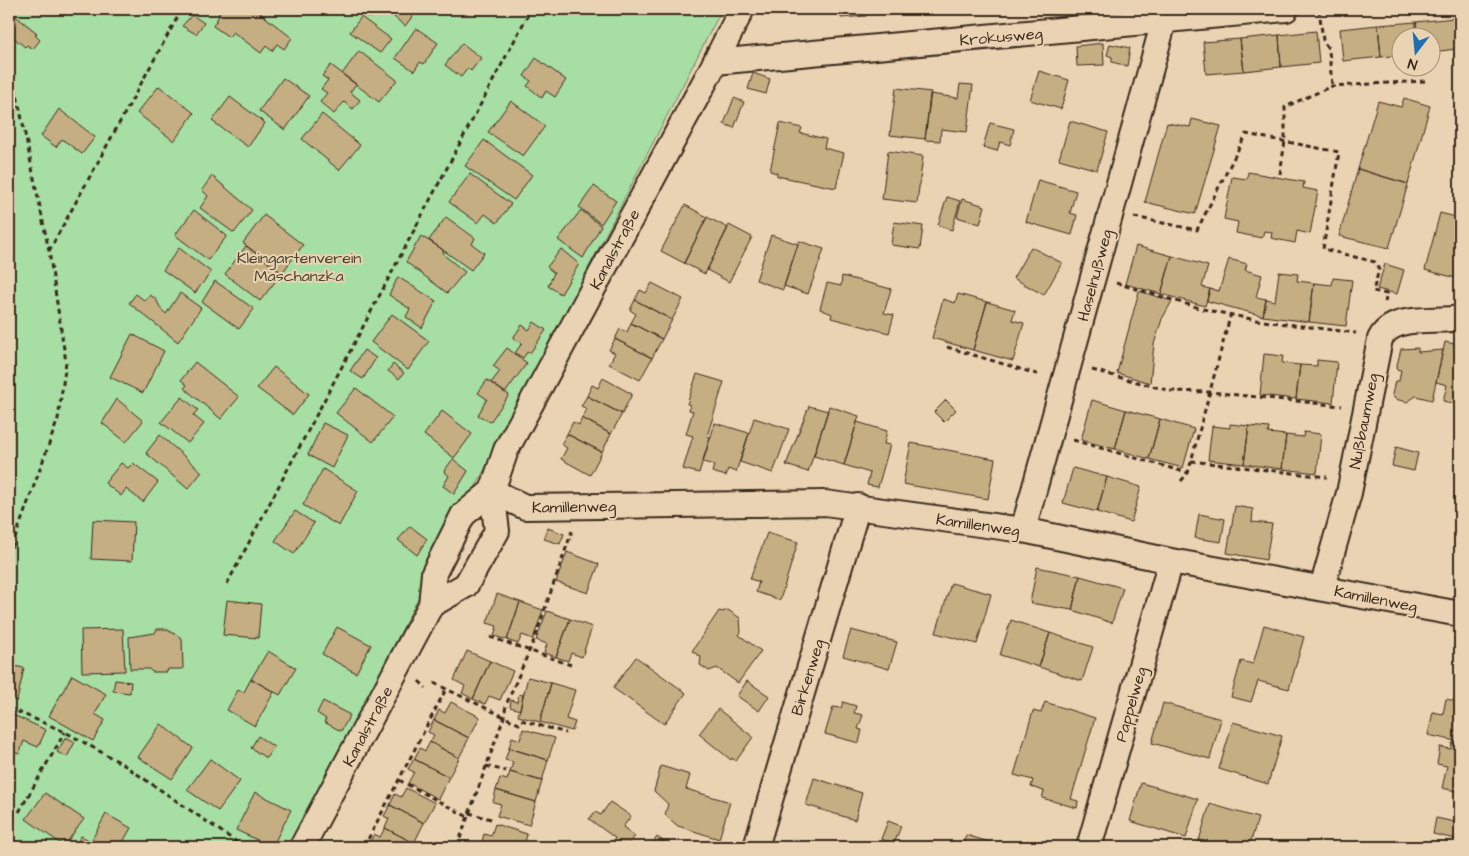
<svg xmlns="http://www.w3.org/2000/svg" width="1469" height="856" font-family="'Architects Daughter',sans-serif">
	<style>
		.green { fill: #a6dea3; stroke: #708460 }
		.building { fill: #c6ae83; stroke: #3b2a1e }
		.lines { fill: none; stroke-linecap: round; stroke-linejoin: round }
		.street-casing { stroke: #3b2a1e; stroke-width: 28 }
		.path { stroke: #3b2a1e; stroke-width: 3; stroke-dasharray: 5 4; stroke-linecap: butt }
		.street { stroke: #ead3b2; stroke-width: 24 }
		.labels { text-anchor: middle; stroke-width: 4; stroke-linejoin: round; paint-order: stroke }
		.street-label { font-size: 16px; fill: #3b2a1e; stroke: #ead3b2 }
		.park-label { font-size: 16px; fill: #4b4532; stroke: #ead3b2 }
	</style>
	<rect width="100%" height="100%" fill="#ead3b2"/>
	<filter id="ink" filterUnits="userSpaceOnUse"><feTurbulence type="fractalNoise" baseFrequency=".02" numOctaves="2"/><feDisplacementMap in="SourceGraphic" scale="10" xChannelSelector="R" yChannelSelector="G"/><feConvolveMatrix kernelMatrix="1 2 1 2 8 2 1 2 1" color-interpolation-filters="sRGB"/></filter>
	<g filter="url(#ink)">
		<path class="green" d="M9 9H722L290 847H9Z"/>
		<path class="building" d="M219 9H255L292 38 284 49 277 44 272 51 266 46 261 53 233 32 229 37 213 26 220 14 217 12Z
			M360 9H377L370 18 359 11Z
			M400 9 417 10 405 26 394 17Z
			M801 9H840V11L813 13V10L801 11Z
			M840 9H865L866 16 841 18Z
			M865 9H889V10L866 12Z
			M889 9H913L914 12 890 14Z
			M13 14 37 33 35 35 40 40 33 49 27 45 25 47 9 34V19Z
			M192 15 204 23 196 34 182 26Z
			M361 17 391 39 380 53 350 32Z
			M1454 18 1456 49 1432 52V38H1417L1416 22Z
			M1416 22 1417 38H1402V55L1381 57 1378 25Z
			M1378 25 1381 57 1343 61 1340 29Z
			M416 28 438 43 424 64 420 62 414 71 395 58Z
			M1316 31 1319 63 1281 67 1279 35Z
			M1279 35 1281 67 1244 71 1240 39Z
			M1240 39 1244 71 1206 74 1203 42Z
			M462 43 481 58 471 71 468 68 461 77 445 65Z
			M1103 43 1104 65 1077 66 1076 46Z
			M1110 44 1130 48 1127 66 1112 62V57L1107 55Z
			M359 51 397 80 379 102 342 74Z
			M536 58 566 80 555 97 546 91 542 98 527 86 531 81 524 76Z
			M331 65 356 84 350 92 360 100 353 109 344 102 334 114 320 102 327 93 321 89 328 80 322 76Z
			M1039 71 1069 80 1061 109 1030 100Z
			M753 73 770 79 766 94 748 89Z
			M283 78 309 96 285 130 259 111Z
			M960 84 973 85 967 132 941 129 940 141 925 140 930 94 958 98Z
			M159 86 194 113 174 141 137 113Z
			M896 88 931 92 925 139 890 135Z
			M230 97 265 123 248 147 212 121Z
			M734 98 744 102 734 128 724 124Z
			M1404 98 1430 106 1408 184 1358 169 1378 101 1401 107Z
			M511 101 545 126 523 156 488 132Z
			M59 109 95 137 82 154 62 139 56 147 41 136Z
			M322 114 360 145 339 170 302 139Z
			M1192 119 1221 126 1195 214 1145 202 1167 123 1190 127Z
			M1070 121 1108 132 1097 170 1059 159Z
			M780 123 802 128 800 133 826 139 824 148 844 153 836 188 777 176V173L770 171Z
			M990 123 1014 129 1010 145 1000 142 997 151 983 147Z
			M484 140 532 175 514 200 465 166Z
			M888 151 923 156 917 203 882 199Z
			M1358 169 1408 184 1389 248 1339 236Z
			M1248 172 1304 182 1303 188 1318 191 1310 234 1297 231 1295 243 1271 238 1272 232 1264 231 1262 238 1236 233 1238 222 1224 219 1232 177 1247 179Z
			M470 174 511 204 497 223 485 214 478 223 449 202Z
			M212 176 252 210 234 233 200 208 208 196 202 190Z
			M1038 180 1076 191 1070 213 1077 215 1072 235 1026 222Z
			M594 186 616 201 601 224 579 207Z
			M947 197 960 201 952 230 938 225Z
			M962 199 985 206 980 224 957 217Z
			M685 205 707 217 684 263 661 251Z
			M194 210 227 236 208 260 175 235Z
			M581 210 601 226 583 258 558 240Z
			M1440 213 1460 218V279L1425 270Z
			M264 215 303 245 282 273 243 243Z
			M446 217 475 238 472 244 484 253 471 270 429 240Z
			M707 217 728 228 705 274 684 263Z
			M894 222 923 226 920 249 891 245Z
			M729 225 752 237 729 282 707 270Z
			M771 235 798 244 783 290 756 280Z
			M421 236 442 249 445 256 465 272 447 293 406 262Z
			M799 241 824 249 808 294 784 286Z
			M246 246 282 273 260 301 225 274Z
			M1136 246 1172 256 1161 294 1125 284Z
			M1031 247 1062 263 1044 295 1013 278Z
			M179 248 211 272 195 293 163 270Z
			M561 249 579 264 561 294 548 286 554 273 547 267Z
			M1172 256 1208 266 1202 287 1210 289 1205 306 1161 294Z
			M1229 259 1247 264 1245 270 1262 275 1256 297 1266 299 1263 316 1207 301 1210 289 1219 291Z
			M1385 264 1404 270 1397 294 1377 289Z
			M1279 272 1298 274 1297 281 1314 283 1309 322 1263 316 1266 299 1275 301Z
			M842 276 891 289 884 313 894 315 889 333 831 318 832 314 820 309 827 283 841 286Z
			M398 277 436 301 422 328 406 317 410 309 389 295Z
			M1333 278 1352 280 1346 326 1309 322 1314 283 1332 285Z
			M215 281 254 309 239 329 202 302Z
			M652 283 683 299 672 320 635 300 640 290 646 293Z
			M1139 291 1172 301 1162 319 1154 344 1150 383 1117 373Z
			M180 293 201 308 178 342 129 303 136 294 145 301 150 295 156 299 161 309 166 314Z
			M958 294 987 302 973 350 932 338 943 299 955 303Z
			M635 300 672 320 662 339 631 323 636 314 630 310Z
			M987 302 1015 310 1012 320 1024 323 1013 361 973 350Z
			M392 314 429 341 408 370 371 342Z
			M534 322 546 330 530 353 528 351 523 358 515 353 522 343 513 338 522 325 529 330Z
			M631 323 662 339 652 358 615 339 620 329 627 332Z
			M132 334 164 351 143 393 110 377Z
			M615 339 652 358 640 380 609 364 615 353 609 350Z
			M1445 342 1460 345V405L1443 401 1447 385 1436 382Z
			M507 348 527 363 505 393 491 383 500 371 493 366Z
			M1418 348V352L1443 350 1432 400 1416 396 1407 402 1395 399 1392 395 1395 381H1399L1401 370 1396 369 1401 349Z
			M364 350 376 358 363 379 350 371Z
			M1264 354 1283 356 1282 363 1300 365 1296 399 1260 395Z
			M1317 360 1337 362 1333 403 1296 399 1300 365 1317 366Z
			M195 362 239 397 221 419 184 388 187 385 181 380Z
			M393 364 404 373 399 379 388 371Z
			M274 367 309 394 293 415 257 388Z
			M697 374 724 382 707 436 710 437 699 473 683 469 693 436 686 434 693 411 689 410 690 405 687 404Z
			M603 378 632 394 622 414 587 396 592 385 598 388Z
			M487 380 509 395 490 422 478 415 487 399 478 393Z
			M356 388 393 417 373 442 336 413Z
			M587 396 622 414 611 434 582 418 587 409 581 406Z
			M182 397 198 410 193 415 204 424 188 443 161 422Z
			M117 399 143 421 126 442 102 423Z
			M946 400 956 410 944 422 934 412Z
			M1092 400 1126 410 1115 449 1081 440Z
			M809 406 828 411 808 472 786 465Z
			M829 406 859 416 844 465 814 456Z
			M1126 410 1160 419 1149 459 1115 449Z
			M442 411 472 434 454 458 424 435Z
			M582 418 611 434 602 452 567 434 573 422 579 425Z
			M754 418 789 429 773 473 740 462Z
			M1160 419 1194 429 1183 468 1149 459Z
			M857 422 887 431 884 444 890 445 878 487 867 485 870 473 844 465Z
			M323 423 348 435 332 468 308 455Z
			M715 423 749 433 736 472 728 469 726 476 712 472 714 465 703 462Z
			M1230 424 1249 426 1244 464 1208 460 1212 426 1230 428Z
			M1249 426 1269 428 1268 433 1286 435 1282 469 1244 464Z
			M1304 432 1321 434 1317 473 1282 469 1286 435 1303 437Z
			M567 434 602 452 590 475 561 459 567 448 561 444Z
			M160 435 202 472 188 489 146 453Z
			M911 443 995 459 988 499 903 484Z
			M1396 447 1418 453 1414 471 1392 466Z
			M453 459 468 471 454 494 443 486 449 476 444 471Z
			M121 463 128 468 133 463 158 482 143 502 126 489 121 496 105 483Z
			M1073 468 1107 477 1097 512 1063 503Z
			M323 469 358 491 339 526 303 505Z
			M1107 477 1141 487 1131 522 1097 512Z
			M1235 506 1253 509 1252 522 1272 524 1266 560 1227 553Z
			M295 511 314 523 294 554 275 541Z
			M1199 514 1225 519 1221 542 1195 538Z
			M93 520 134 522 132 561 91 559Z
			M410 526 427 539 417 555 398 540Z
			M548 528 564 534 560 544 544 539Z
			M767 533 798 542 780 600 756 592 759 582 750 579Z
			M567 552 599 564 588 593 556 582Z
			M1037 567 1080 576 1072 610 1030 603Z
			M1080 576 1123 588 1112 623 1072 610Z
			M951 583 991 594 977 644 936 633Z
			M497 594 520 602 507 640 494 636 497 626 487 623Z
			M227 600 261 604 258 638 223 635Z
			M520 602 543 610 533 639 522 635 518 644 507 640Z
			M728 610 740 618 741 632 739 635 761 651 738 683 717 668 709 671 700 665 701 657 692 651 719 611 722 612Z
			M547 611 570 619 556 657 544 653 547 644 536 640Z
			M570 619 592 627 582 657 571 653 568 661 556 657Z
			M1011 620 1050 633 1039 667 1000 655Z
			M1264 625 1304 637 1289 689 1258 681 1251 702 1231 697 1241 661 1253 664Z
			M337 627 371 645 356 673 322 654Z
			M123 629 125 671 82 672 81 630Z
			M157 629H166L182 638 183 669H168L167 672H152L149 669H130L129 637 155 633Z
			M851 630 897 642 889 669 843 656Z
			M1050 633 1093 647 1082 681 1039 667Z
			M268 651 296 668 280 695 251 679Z
			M467 651 490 661 473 699 462 693 465 686 454 680Z
			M636 657 686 693 664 724 613 688Z
			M490 661 513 671 500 700 489 696 485 704 473 699Z
			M9 665 24 668 17 701 9 699Z
			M72 675 106 694 95 714 105 720 93 741 49 716Z
			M528 677 551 683 540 722 518 716Z
			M251 679 274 692 255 726 227 710 238 690 244 692Z
			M115 680 131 682 130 693 113 691Z
			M747 681 769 696 759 711 737 696Z
			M551 683 575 690 566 719 575 722 572 731 540 722Z
			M519 694 523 695 520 710 510 707 511 700 517 702Z
			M1446 699 1460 702V742L1428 735 1433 712 1443 714Z
			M323 701 350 715 341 731 324 722 326 719 317 713Z
			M451 702 480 717 469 738 434 720 439 710 445 713Z
			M843 702 856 706 854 713 863 715 858 729 862 730 859 743 825 734 833 707 841 708Z
			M1045 702 1095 718 1071 799 1078 801 1077 808 1042 798 1044 791 1031 787 1033 780 1014 775 1033 711 1041 713Z
			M1163 703 1221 719 1210 759 1152 743Z
			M718 709 753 737 736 761 732 758 731 760 699 734Z
			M9 713 46 730 38 747 24 741 19 754 9 749Z
			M434 720 469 738 459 758 430 742 434 735 428 732Z
			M1233 722 1282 736 1268 784 1219 769Z
			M161 724 193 748 172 779 138 757Z
			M523 729 555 738 548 760 509 748 512 737 520 740Z
			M258 736 274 747 266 758 251 748Z
			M66 737 75 742 67 757 57 752Z
			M430 742 459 758 449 777 414 759 420 748 425 751Z
			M1452 743 1460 745V792L1442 788 1447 766 1437 764 1440 747 1451 749Z
			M509 748 548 760 542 781 510 772 513 762 505 760Z
			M210 759 240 781 218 811 187 790Z
			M414 759 449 777 438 799 408 783 414 772 408 769Z
			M661 766 690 775 686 789 730 802 719 839 678 826 665 815 668 804 654 791Z
			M510 772 542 781 536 802 496 790 500 778 507 780Z
			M814 778 862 793 855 820 806 805Z
			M1141 783 1198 799 1186 838 1130 821Z
			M406 788 435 803 424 823 390 805 395 794 401 797Z
			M496 790 536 802 529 825 497 816 501 804 493 802Z
			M255 792 291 810 272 847 236 830Z
			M45 793 84 819 64 846 26 819Z
			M610 802 631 816 623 827 635 836 627 847H619L612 843 615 838 589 819 595 812 601 815Z
			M1210 804 1258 818 1249 847H1197Z
			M390 805 424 823 414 843 385 828 389 819 384 816Z
			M106 814 131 828 120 847H74L81 836 91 841Z
			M1436 818 1460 823V840L1433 834Z
			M888 821 901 826 894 844 881 839Z
			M9 823 13 847H9Z
			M495 824 527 834 524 847 481 845 484 834 491 836Z
			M385 828 414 843 412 847H375L369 844 374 834 380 837Z
			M966 835 1006 847H962Z
			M657 837 672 847H650Z"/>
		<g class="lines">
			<g class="street-casing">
				<path id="street" d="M715 62 1286 9
					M492 491 525 507 825 503 1023 530 1171 561 1460 614
					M1023 530 1164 21
					M1322 588 1349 493 1380 339C1393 313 1436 323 1460 318
					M431 605 466 585 497 531 492 491 506 450 710 72 742 9
					M302 847 431 605 434 573 463 515 492 491
					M756 847 858 506
					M1089 847 1171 561"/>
			</g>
			<path class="path" d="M1319 9 1323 40 1329 50 1332 86
				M9 71 17 95 49 251 66 362 58 419 9 555
				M1280 174 1285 141V107L1332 86 1426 81
				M1134 217 1197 230 1246 134 1339 152 1323 249 1375 262 1379 270 1373 291 1387 294 1385 302
				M49 251 182 9
				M1116 283 1203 309 1256 320 1356 333
				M947 347 1040 375
				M1092 370 1171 391 1210 392 1342 406
				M1073 440 1188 473
				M1191 461 1327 477
				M1181 481 1188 473 1231 313
				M227 584 531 9
				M490 637 571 665
				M419 681 426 688
				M434 683 519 724 521 720 566 733
				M9 708 65 732 121 763 244 847
				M486 766 506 771
				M399 780 468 817
				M19 812 65 732
				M469 813 491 819
				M364 847 446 689
				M457 847 504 717 506 705 534 640 572 531"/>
			<use href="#street" class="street"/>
		</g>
	</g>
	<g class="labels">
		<g class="street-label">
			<text transform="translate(1001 36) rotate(-5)" y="6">Krokusweg</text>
			<text transform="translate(614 249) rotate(-62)" y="6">Kanalstraße</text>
			<text transform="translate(1094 275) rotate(-75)" y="6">Haselnußweg</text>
			<text transform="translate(1363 421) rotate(-79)" y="6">Nußbaumweg</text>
			<text transform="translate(574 506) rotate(-1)" y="6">Kamillenweg</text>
			<text transform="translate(978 524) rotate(8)" y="6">Kamillenweg</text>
			<text transform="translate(1376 598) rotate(11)" y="6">Kamillenweg</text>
			<text transform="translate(807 677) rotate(-73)" y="6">Birkenweg</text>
			<text transform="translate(1130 704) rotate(-74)" y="6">Pappelweg</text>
			<text transform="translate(367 726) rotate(-62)" y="6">Kanalstraße</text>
		</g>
		<g class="park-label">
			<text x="299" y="263">Kleingartenverein<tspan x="299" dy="18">Maschanzka</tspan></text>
		</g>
	</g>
	<rect width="1469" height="856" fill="none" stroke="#ead3b2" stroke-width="30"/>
	<rect x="15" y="15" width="1439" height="826" fill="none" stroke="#3b2a1e" stroke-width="2" filter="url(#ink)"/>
	<g transform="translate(1416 52) rotate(196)"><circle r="24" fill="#ead3b2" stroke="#a48f77"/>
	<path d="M0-4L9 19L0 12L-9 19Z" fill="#1f6fb2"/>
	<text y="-8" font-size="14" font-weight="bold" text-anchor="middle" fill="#3b2a1e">N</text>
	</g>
</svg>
